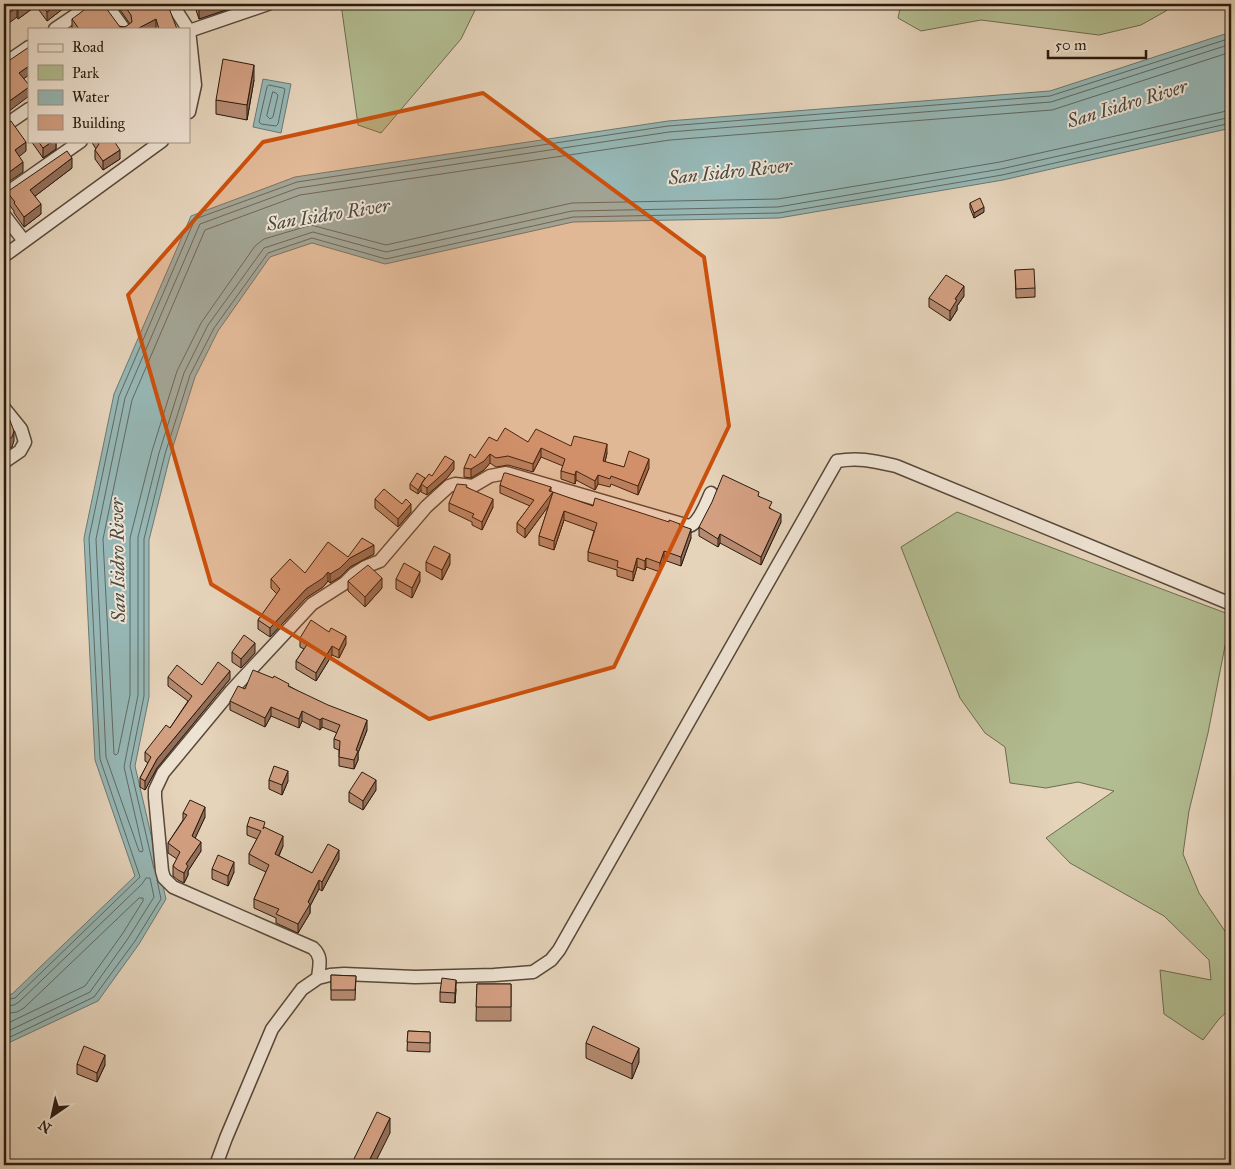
<svg xmlns="http://www.w3.org/2000/svg" width="1235" height="1169" font-family="'IM FELL Great Primer',serif">
	<style>
		.green { fill: #b2bd91; stroke: #6e6c50 }
		.water { fill: #96b7b5; stroke: #6a7873 }
		.lines { fill: none; stroke-linecap: round; stroke-linejoin: round }
		.shore { stroke: #606862; stroke-width: 1 }
		.street-casing { stroke: #58483a; stroke-width: 15 }
		.street { stroke: #eee2d2; stroke-width: 12 }
		.wall { fill: #b58a70; stroke: #291a0f }
		.shaded-wall { fill: #94705b; stroke: #291a0f }
		.building { fill: #d3a082; stroke: #291a0f }
		.marked { fill: #cb500c; fill-opacity: 0.2; stroke: #cb500c; stroke-width: 4; stroke-linejoin: round }
		.labels { text-anchor: middle; stroke-width: 4; stroke-linejoin: round; paint-order: stroke }
		.water-label { font-size: 19px; font-style: italic; fill: #4a4941; stroke: #eee2d2 }
	</style>
	<rect width="100%" height="100%" fill="#e5d3ba"/>
	<filter id="stains"><feTurbulence type="fractalNoise" baseFrequency=".004" numOctaves="4"/><feColorMatrix values="0 0 0 0 .2 0 0 0 0 .09 0 0 0 0 .02 0 0 0 .5 -.17"/></filter>
	<radialGradient id="worn" r=".72"><stop offset=".6" stop-color="#630" stop-opacity="0"/><stop offset="1" stop-color="#630" stop-opacity=".3"/></radialGradient>
	<path class="green" d="M341 4H478L461 39 381 133 358 125Z
		M901 4H1169L1166 11 1141 25 1099 35 981 20 921 31 898 18Z
		M957 512 1231 615 1208 733 1189 811 1183 854 1199 893 1231 940V1008L1219 1019 1203 1040 1164 1014 1160 970 1211 980 1209 960 1164 916 1070 863 1046 838 1114 791 1078 782 1046 788 1010 783 1005 747 985 733 960 698 901 547Z"/>
	<path class="water" d="M1231 32V128L1003 180 779 218 573 222 385 264 312 243 270 257 218 331 195 377 170 456 149 540V697L135 766 166 899 139 944 98 1001 4 1045V995L12 994 135 876 95 760 84 538 114 394 191 216 295 177 668 121 1050 91Z
		M263 79 291 84 281 133 253 127Z"/>
	<g class="lines">
		<path class="shore" d="M1231 44 1051 102 669 132 298 188 200 224 125 398 96 539 106 757 139 851 142 852 143 850 124 767 138 695V537L159 453 184 373 208 325 264 248 313 232 386 252 572 211 778 207 1001 169 1231 117
			M1231 52 1052 110 670 140 300 195 205 230 132 400 103 539 114 754 116 755 118 753 130 695V538L152 451 177 371 201 323 255 246 264 239 311 225 386 245 572 203 778 199 1000 162 1231 110
			M269 85 283 88 285 89 278 124 276 126 261 124 259 122 267 87Z
			M273 92 276 93 278 95 273 117 270 119 267 116Z
			M154 869 130 766 144 696V539L165 454 190 375 214 328 268 253 312 238 386 259 573 217 779 213 1002 175 1231 123
			M4 1000 15 998 140 877 100 759 89 538 119 396 195 219 297 182 668 126 1050 96 1231 38
			M4 1006 14 1005 19 1002 142 884 146 878H150L154 897 129 937 90 992 4 1033
			M4 1014 17 1012 24 1008 139 898H143V901L123 933 85 986 4 1025
			M4 1040 94 997 135 941 161 899 157 880"/>
		<g class="street-casing">
			<path id="street" d="M106 4 124 29
				M172 4 188 29
				M55 29 92 4
				M189 30 195 85 189 112
				M189 31 268 4
				M4 64 29 47
				M4 126 29 109
				M4 195 81 141
				M4 215 24 241
				M4 256 162 141
				M4 408 21 429 25 442 20 451 4 462
				M318 978C319 966 323 957 313 948L173 887 164 878 162 871 155 797V790L163 773 231 691 312 604 345 583 354 574 365 567 380 561 426 507 449 486 455 484 473 486 490 476 506 473 689 526C700 523 706 503 711 493
				M216 1165 226 1138 272 1029 302 989 318 978 330 975 344 974 415 977 494 975 533 972 551 960 559 950 837 461C859 457 874 461 896 466L1231 604"/>
		</g>
		<use href="#street" class="street"/>
	</g>
	<path class="wall" d="M4 4H67L64 6V8L47 21 36 6 18 19Z
		M116 4H163L177 29H72V19L125 27 130 24Z
		M194 4H244L199 19Z
		M254 80 247 120 216 114V100Z
		M31 141H56V149L43 158Z
		M91 141H114L120 159 103 170 95 159V150L96 149Z
		M72 168 35 196 41 214 24 227 14 213V211L7 202V192Z
		M970 203 984 212 974 218 970 208Z
		M1015 270 1035 288V297L1016 298Z
		M964 296 957 306V310L950 321 929 307V298Z
		M497 441 528 442 571 446 607 453 605 462 624 467 649 468 638 495 611 484 610 487 598 484 595 490 576 480 575 484 561 479V471L563 466 541 457 533 472 508 465 496 467 490 463 484 470 471 478 464 477V468L475 458Z
		M454 469 447 478 427 495 421 492V490L418 494 410 489V484Z
		M500 485 551 491 553 494 593 506 680 526 691 538 681 566 664 560 660 572 646 567 645 570 637 567 633 581 617 576V570L588 561V552L594 531 564 520 554 550 539 545V536L549 505 525 538 517 532V523L530 506 500 493Z
		M467 487 493 507 482 530 472 525V522L449 511V503Z
		M759 496 772 510 781 522 761 565 720 543 718 547 699 536V527Z
		M375 499 411 512 398 527 375 508Z
		M374 554 350 567 340 577 330 583 328 581 323 587 306 598 270 637 258 629V620L277 594 271 588V579L305 573 348 557Z
		M426 562 450 564 442 580 426 571Z
		M396 579 420 581 412 598 396 589Z
		M348 581 382 588 365 607 348 591Z
		M300 638 346 644 339 658 332 655 316 681 296 669V661L304 649 300 647Z
		M232 652 255 653 241 668 232 662Z
		M168 677 202 685 230 679 157 768 145 790 140 787V778L148 763 145 761V752L170 728 188 701 168 686Z
		M289 686 367 730 358 753V760L354 769 339 766V750L334 748V739L337 733 322 727 320 730 302 721 299 728 271 716 265 727 230 710V701L245 689Z
		M269 780 288 781 282 795 269 789Z
		M376 790 363 810 349 802V792Z
		M183 813 205 817 195 838 201 851 188 871V875L184 883 178 880 173 876V866L177 859 168 853V843L183 820Z
		M247 826 265 828 283 846 279 856 312 873 339 859 322 891 319 889 310 906V913L298 933 276 923V918L254 908V899L266 872 249 864V854L257 839 247 835Z
		M212 869 234 872 228 886 212 879Z
		M331 975 356 976 355 1000H331Z
		M477 984H511V1021H476Z
		M456 989 455 1003 440 1002V992Z
		M408 1031 430 1032V1052L407 1051Z
		M586 1043 639 1062 632 1079 586 1058Z
		M77 1064 105 1065 97 1082 77 1074Z"/>
	<path class="shaded-wall" d="M26 4H36V6L18 19V10Z
		M58 4H67L64 6V8L47 21V12Z
		M216 4H244L199 19V9Z
		M17 7V17L4 27V17Z
		M156 19V29H137Z
		M254 65V80L247 120V105Z
		M29 66V75L19 82V73Z
		M29 87V96L4 115V105Z
		M53 141H56V149L43 158V148Z
		M26 142V151L15 160V150Z
		M120 150V159L103 170V161Z
		M72 158V168L30 200V190Z
		M23 162V172L4 185V176Z
		M41 204V214L24 227V217Z
		M984 207V212L974 218V213Z
		M964 286V296L957 306V310L950 321V311L955 299Z
		M14 431V441L12 447 4 451V442Z
		M607 444V453L603 470V461Z
		M541 448V457L533 472V464Z
		M490 454V463L484 470 471 478V469Z
		M649 459V468L638 495V486Z
		M454 461V469L447 478 427 495V488Z
		M576 471V480L575 484V475Z
		M598 475V484L595 490V481Z
		M421 485V490L418 494V490Z
		M551 487V495L553 492V500L525 538V529L549 491Z
		M493 499V507L482 530V522Z
		M411 504V512L398 527V519Z
		M564 511V520L554 550V541Z
		M781 514V522L761 565V557Z
		M691 529V538L681 566V557Z
		M720 534V543L718 547V539Z
		M374 545V554L350 567 340 577 330 583V574L350 558Z
		M664 551V560L660 572V563Z
		M450 554V564L442 580V570Z
		M637 558V567L633 581V572Z
		M646 558V567L645 570V561Z
		M328 572V581L323 587 306 598 270 637V628L306 589Z
		M420 572V581L412 598V588Z
		M382 578V588L365 607V597Z
		M346 636V644L339 658V650Z
		M255 643V653L241 668V659Z
		M332 646V655L316 681V673Z
		M230 671V679L157 768 145 790V781L157 759Z
		M271 707V716L265 727V718Z
		M302 711V721L299 728V719Z
		M322 718V727L320 730V720Z
		M367 720V730L358 753V760L354 769V760L356 750Z
		M288 771V781L282 795V785Z
		M376 780V790L363 810V801Z
		M205 807V817L192 845V836Z
		M283 836V846L275 863V854Z
		M201 842V851L188 871V875L184 883V873L186 864Z
		M339 850V859L322 891V882Z
		M234 862V872L228 886V876Z
		M319 880V889L310 906V913L298 933V924L308 902Z
		M456 980V989L455 1003V993Z
		M639 1048V1062L632 1079V1064Z
		M105 1055V1065L97 1082V1073Z
		M390 1118V1133L374 1165H367Z"/>
	<path class="building" d="M4 4H26L18 10 17 7 4 17Z
		M41 4H58L47 12Z
		M92 4H103L120 27H125L132 22 131 15 123 4H163L167 9 169 8 177 29H159L156 19 137 29H79L72 19Z
		M197 4H216L199 9Z
		M29 47V66L19 73 29 85V87L4 105V64Z
		M223 59 254 65 247 105 216 100Z
		M11 121 26 142 15 150 23 162 4 176V124H5Z
		M38 141H53L43 148Z
		M97 141H114L120 150 103 161 95 150 99 144Z
		M67 151 72 158 30 190 41 204 24 217 14 203 15 202 7 192Z
		M980 198 984 207 974 213 970 203Z
		M1034 269 1035 288 1016 289 1015 270Z
		M946 275 964 286 955 299 957 300 950 311 929 298Z
		M4 411 9 418 14 431 12 437 4 442Z
		M505 428 528 442 536 429 571 446 574 436 607 444 603 461 624 467 629 451 649 459 638 486 611 476 610 479 598 475 595 481 576 471 575 475 561 471 565 459 541 448 533 464 508 456 496 458 490 454 484 461 471 469 464 468 470 454 475 458 489 437 497 441Z
		M445 456 454 461 447 470 427 488 421 484 429 474 432 476Z
		M417 473 425 478 418 490 410 484Z
		M504 473H506L551 487 549 491 553 492 525 529 517 523 534 500 500 485Z
		M723 475 759 492 758 496 772 502 769 508 781 514 761 557 720 534 718 539 699 527 712 502Z
		M457 484 467 485 466 487 493 499 482 522 472 517 474 514 449 503Z
		M384 489 402 504 406 499 411 504 398 519 375 499Z
		M553 492 593 506 595 498 669 522V520L680 524 679 525 691 529 681 557 664 551 660 563 646 558 645 561 637 558 633 572 617 567 618 561 588 552 597 523 564 511 554 541 539 536Z
		M362 538 374 545 350 558 340 568 330 574 328 572 323 578 306 589 270 628 258 620 280 589 271 579 290 559 305 573 328 542 348 557Z
		M434 546 450 554 442 570 426 562Z
		M404 563 420 572 412 588 396 579Z
		M368 565 382 578 365 597 348 581Z
		M311 620 329 632 331 628 346 636 339 650 332 646 316 673 296 661 308 643 300 638Z
		M244 635 255 643 241 659 232 652Z
		M218 662 230 671 157 759 145 781 140 778 151 757 145 752 166 725 170 728 192 696 168 677 177 665 202 685Z
		M253 670 273 678 274 676 289 684 288 686 328 705 367 720 356 750 358 751 354 760 339 757 340 741 334 739 340 725 322 718 320 720 302 711 299 719 271 707 265 718 230 701 238 686 245 689Z
		M274 766 288 771 282 785 269 780Z
		M362 772 376 780 363 801 349 792Z
		M190 800 205 807 192 836 201 842 186 864 188 866 184 873 178 870 173 866 180 852 168 843 187 815 183 813Z
		M250 817 265 822 263 829 264 827 283 836 275 854 312 873 328 844 339 850 322 882 319 880 308 902 310 904 298 924 276 914 279 909 254 899 269 865 249 854 261 831 247 826Z
		M218 855 234 862 228 876 212 869Z
		M331 975 356 976 355 990H331Z
		M442 978 456 980 455 993 440 992Z
		M477 984H511V1007H476Z
		M593 1026 639 1048 632 1064 586 1043Z
		M408 1031 430 1032V1043L407 1042Z
		M84 1046 105 1055 97 1073 77 1064Z
		M377 1112 390 1118 367 1165H357L352 1163Z"/>
	<path class="marked" d="M483 93 704 257 729 426 614 667 429 719 211 584 128 295 263 142Z"/>
	<g class="labels">
		<g class="water-label">
			<text transform="translate(1127 103) rotate(-17)" y="7">San Isidro River</text>
			<text transform="translate(730 171) rotate(-6)" y="7">San Isidro River</text>
			<text transform="translate(328 214) rotate(-9)" y="7">San Isidro River</text>
			<text transform="translate(117 560) rotate(-91)" y="7">San Isidro River</text>
		</g>
	</g>
	<rect width="1235" height="1169" fill="none" stroke="#e5d3ba" stroke-width="20"/>
	<rect x="5" y="5" width="1225" height="1159" fill="none" stroke="#291a0f" stroke-width="2.5"/>
	<rect x="10" y="10" width="1215" height="1149" fill="none" stroke="#291a0f"/>
	<rect x="28" y="28" width="162" height="115" fill="#eee2d2" stroke="#9f9284"/>
	<rect x="38" y="44" width="25" height="8" fill="#eee2d2" stroke="#9f9284"/>
	<text x="72" y="52" font-size="15" fill="#291a0f">Road</text>
	<rect x="38" y="65" width="25" height="15" fill="#b2bd91" stroke="#9f9284"/>
	<text x="72" y="78" font-size="15" fill="#291a0f">Park</text>
	<rect x="38" y="90" width="25" height="15" fill="#96b7b5" stroke="#9f9284"/>
	<text x="72" y="102" font-size="15" fill="#291a0f">Water</text>
	<rect x="38" y="115" width="25" height="15" fill="#d3a082" stroke="#9f9284"/>
	<text x="72" y="128" font-size="15" fill="#291a0f">Building</text>
	<g transform="translate(52 1116) rotate(214)" stroke="#eee2d2" stroke-width="4" paint-order="stroke">
	<path d="M0-4L9 19L0 12L-9 19Z" fill="#291a0f"/>
	<text y="-8" font-size="14" font-weight="bold" text-anchor="middle" fill="#291a0f">N</text>
	</g>
	<path d="M1048 50v8h98v-8" fill="none" stroke="#291a0f" stroke-width="2.5"/>
	<text x="1055" y="50" font-size="15" fill="#291a0f" stroke="#eee2d2" stroke-width="4" paint-order="stroke">50 m</text>
	<rect width="100%" height="100%" filter="url(#stains)"/>
	<rect width="100%" height="100%" fill="url(#worn)"/>
</svg>
